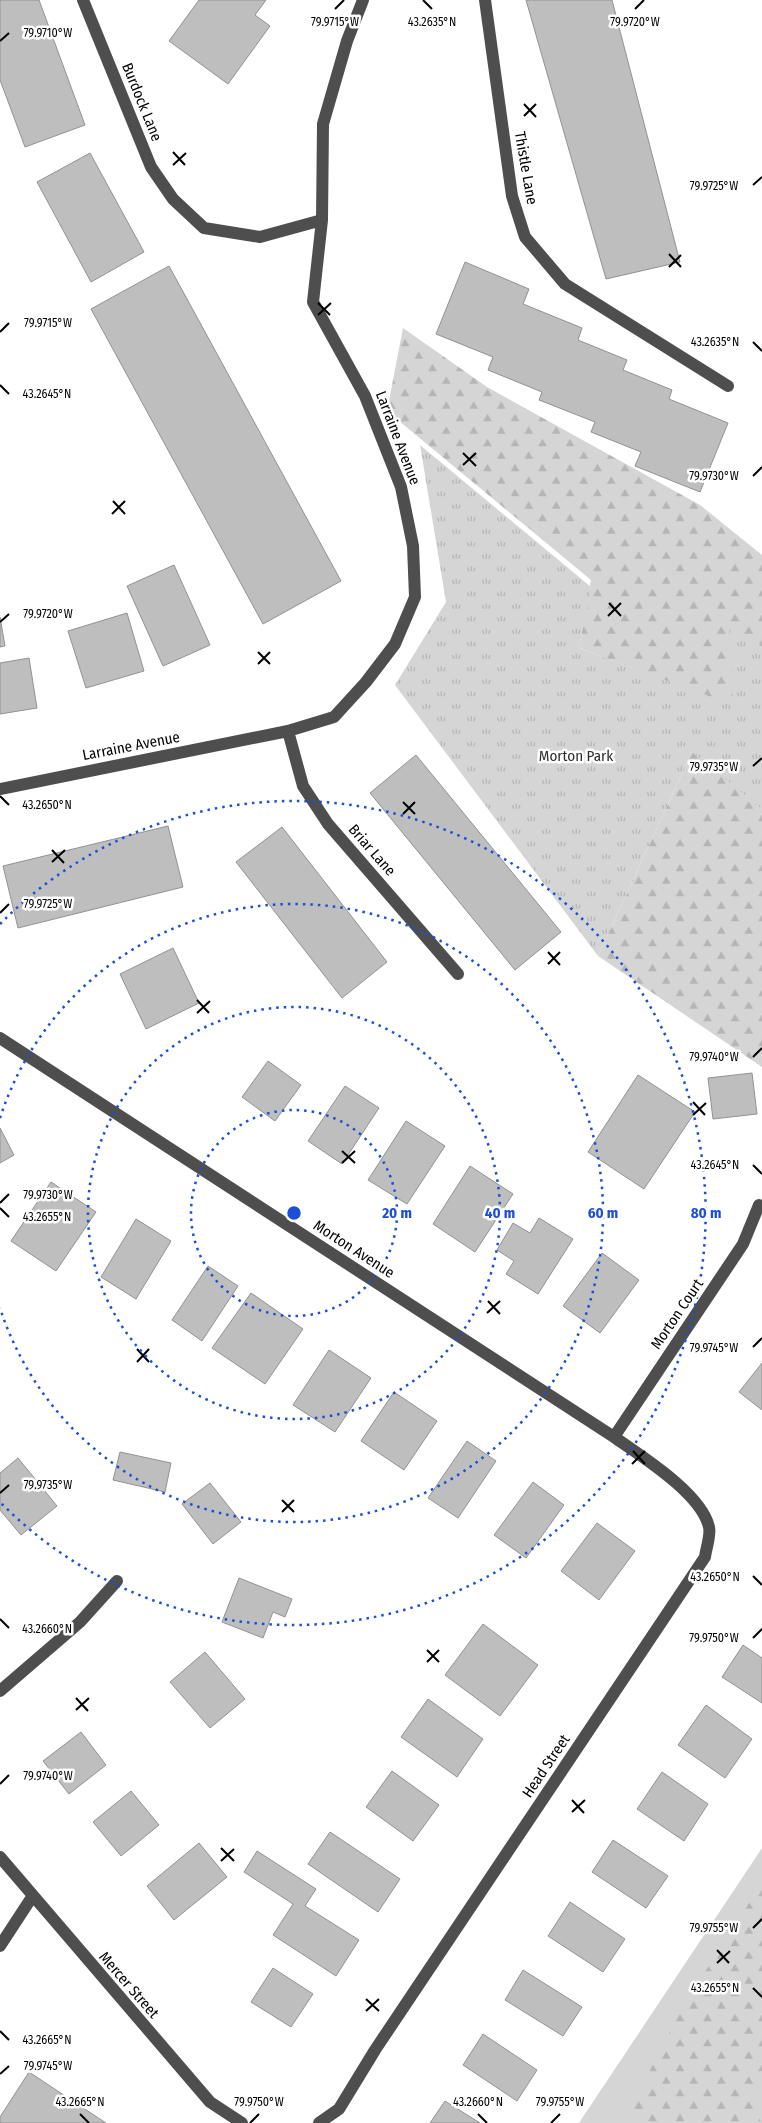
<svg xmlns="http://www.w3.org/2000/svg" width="762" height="2123" font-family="'Fira Sans Condensed',sans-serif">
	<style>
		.grass { fill: #d5d5d5 }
		.forest { fill: url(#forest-firs) }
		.park { fill: url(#park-tufts) }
		.building { fill: #bebebe; stroke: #929292 }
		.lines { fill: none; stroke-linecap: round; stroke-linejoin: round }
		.minor { stroke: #4e4e4e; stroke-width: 12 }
		.ticks { fill: none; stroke: #000; stroke-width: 2 }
		.ring { fill: none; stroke: #1d4ed8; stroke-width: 2.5; stroke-dasharray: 2.5 5 }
		.labels { text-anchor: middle; stroke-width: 5; stroke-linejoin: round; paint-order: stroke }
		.street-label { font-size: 15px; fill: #000; stroke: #fff }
		.park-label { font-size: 15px; fill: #2c2c2c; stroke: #fff }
		.ticks-label { font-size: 12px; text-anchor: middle; fill: #000; stroke: #fff; stroke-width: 5; stroke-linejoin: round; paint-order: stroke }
		.centre { fill: #1d4ed8; stroke: #fff; stroke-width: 2.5 }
		.ring-label { font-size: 15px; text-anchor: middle; font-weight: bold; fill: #1d4ed8; stroke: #fff; stroke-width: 5; stroke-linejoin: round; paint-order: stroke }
	</style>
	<defs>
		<pattern id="forest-firs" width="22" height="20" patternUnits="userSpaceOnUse" patternTransform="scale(1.25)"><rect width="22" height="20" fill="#d5d5d5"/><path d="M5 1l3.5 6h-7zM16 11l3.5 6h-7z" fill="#b5b5b5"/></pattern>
		<pattern id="park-tufts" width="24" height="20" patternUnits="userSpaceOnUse" patternTransform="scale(1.25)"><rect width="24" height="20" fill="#d5d5d5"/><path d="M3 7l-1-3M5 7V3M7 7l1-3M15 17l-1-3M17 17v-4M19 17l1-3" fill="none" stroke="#b5b5b5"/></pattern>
	</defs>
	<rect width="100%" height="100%" fill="#fff"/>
	<path class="grass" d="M762 1848V2123H579Z"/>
	<path class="forest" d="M403 328 487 387 700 505 762 555V666L734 706 579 648 591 580 387 411Z
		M692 752 762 806V1067L598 956Z
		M762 1883V2089L751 2104 762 2123H629L630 2109 682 2008Z"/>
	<path class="park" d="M420 445 591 587 579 648 733 705 729 625 762 647V809L692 752 598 956 395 685 446 602Z"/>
	<path class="building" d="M0 0H39L85 125 25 147 0 80Z
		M199 0H266L255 15 270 26 228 84 169 41Z
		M526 0H612L680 262 606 279Z
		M90 153 144 252 91 282 37 182Z
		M465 262 529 289 523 304 582 328 578 340 627 360 623 370 672 390 669 399 728 423 700 492 635 466 641 452 591 432 595 422 539 400 542 392 488 370 493 357 436 334Z
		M169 266 341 581 263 624 91 309Z
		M174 565 210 645 163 666 127 586Z
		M127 613 144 671 86 688 68 631Z
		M0 617 5 646 0 647Z
		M29 658 37 708 0 714V663Z
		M416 755 561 932 515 970 370 793Z
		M168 826 183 887 18 928 3 866Z
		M282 827 387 962 342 998 236 862Z
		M173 948 199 1003 146 1029 120 974Z
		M268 1061 301 1085 275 1121 242 1097Z
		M752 1073 757 1114 713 1119 708 1078Z
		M638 1075 695 1112 644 1189 588 1152Z
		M345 1086 379 1108 342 1164 308 1141Z
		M406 1121 445 1146 407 1204 368 1180Z
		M0 1128 14 1155 0 1163Z
		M470 1166 513 1194 475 1252 433 1224Z
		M51 1182 96 1212 56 1271 11 1241Z
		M539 1218 573 1239 538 1294 506 1274 514 1261 497 1250 513 1223 530 1233Z
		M136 1219 171 1241 136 1299 101 1277Z
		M602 1253 639 1280 600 1333 563 1306Z
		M208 1266 238 1286 202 1341 172 1320Z
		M251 1293 303 1329 265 1384 212 1348Z
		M329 1350 371 1378 335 1432 293 1405Z
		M762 1363V1410L739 1392Z
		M394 1392 437 1421 404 1470 361 1441Z
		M467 1441 496 1461 458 1518 428 1498Z
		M120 1452 171 1463 165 1492 113 1480Z
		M18 1458 57 1506 21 1535 0 1510V1473Z
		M533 1482 564 1505 526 1558 494 1535Z
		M210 1483 241 1522 213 1544 182 1504Z
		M597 1523 635 1551 599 1600 561 1571Z
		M239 1578 292 1599 285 1617 273 1612 263 1638 222 1622Z
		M483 1624 538 1665 500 1716 445 1675Z
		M743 1645 762 1658V1703L722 1677Z
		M205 1652 245 1699 210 1728 170 1682Z
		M428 1699 483 1739 457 1777 401 1737Z
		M706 1705 752 1739 725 1778 678 1745Z
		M81 1732 106 1765 69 1794 43 1761Z
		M392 1771 439 1805 413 1841 366 1807Z
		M662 1772 708 1804 684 1841 637 1809Z
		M131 1791 159 1825 121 1856 93 1822Z
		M330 1832 400 1879 378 1912 308 1864Z
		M613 1840 668 1876 646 1908 592 1872Z
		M199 1843 227 1877 174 1920 147 1886Z
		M257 1851 316 1889 305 1906 359 1940 336 1976 273 1935 293 1904 244 1872Z
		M570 1902 625 1939 603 1972 548 1936Z
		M273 1968 313 1994 291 2027 251 2002Z
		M523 1970 582 2007 563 2036 505 2000Z
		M483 2034 537 2070 517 2101 463 2065Z
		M29 2072 106 2123H0V2117Z
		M445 2101 480 2123H430Z"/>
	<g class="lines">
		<path class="minor" d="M83 0 151 167 173 199 204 228 260 237 322 220
			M485 0 512 196 525 237 565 284 728 386
			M288 731 303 786 328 824 458 974
			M0 789 288 731 334 717 366 682 395 644 415 597 413 546 401 487 365 396 313 302 322 220 323 124 347 41 363 0
			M0 1038 614 1437C641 1456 701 1493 709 1527 711 1535 706 1549 705 1557L375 2050 339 2109 319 2123
			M614 1437 743 1244 759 1205
			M0 1691 80 1622 117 1581
			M0 1857 210 2102 242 2123
			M0 1946 32 1897"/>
	</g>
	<path class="ticks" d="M423 0 432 9M335 9 344 0M635 9 644 0M0 41 9 33M524 104 536 117M524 116 536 104M173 152 185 165M173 165 186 153M753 185 762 177M669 254 681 267M669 267 681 255M318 303 330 315M318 315 331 303M0 332 9 323M753 342 762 351M0 385 9 394M463 453 476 466M463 465 476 453M753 476 762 467M113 501 125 514M112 514 125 501M609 603 621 616M608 616 621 603M0 622 9 614M258 652 270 664M258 664 270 652M753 766 762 758M0 796 9 805M403 802 415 814M403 814 415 802M52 850 64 863M52 862 65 850M0 913 9 904M548 952 560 965M548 964 560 952M197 1000 209 1013M197 1013 210 1001M753 1057 762 1048M693 1102 705 1115M693 1115 706 1103M342 1151 355 1163M342 1163 355 1151M753 1165 762 1174M0 1203 9 1194M0 1208 9 1217M488 1301 500 1314M487 1313 500 1301M753 1347 762 1338M137 1349 149 1362M137 1362 149 1349M633 1451 645 1464M632 1464 645 1451M0 1493 9 1485M282 1500 294 1512M282 1512 294 1500M753 1576 762 1585M0 1619 9 1628M753 1638 762 1629M427 1650 439 1662M427 1662 439 1650M76 1698 88 1711M76 1710 89 1698M0 1784 9 1775M572 1800 584 1813M572 1812 585 1800M221 1848 234 1861M221 1861 234 1849M753 1928 762 1919M717 1950 729 1963M717 1963 730 1951M753 1988 762 1997M366 1999 379 2011M366 2011 379 1999M0 2031 9 2040M0 2074 9 2066M80 2114 89 2123M478 2114 487 2123M250 2123 259 2114M551 2123 560 2114"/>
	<g class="ring">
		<circle cx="294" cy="1213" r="103"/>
		<circle cx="294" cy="1213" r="206"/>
		<path d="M0 1118A309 309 0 1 1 0 1308"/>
		<path d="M0 924A412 412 0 1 1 0 1502"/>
	</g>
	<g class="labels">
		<g class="street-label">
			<text transform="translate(142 102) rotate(68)" y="5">Burdock Lane</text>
			<text transform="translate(526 168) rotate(80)" y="5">Thistle Lane</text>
			<text transform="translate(398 438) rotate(69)" y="5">Larraine Avenue</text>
			<text transform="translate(131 746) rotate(-11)" y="5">Larraine Avenue</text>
			<text transform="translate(372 850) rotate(49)" y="5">Briar Lane</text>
			<text transform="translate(354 1249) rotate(33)" y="5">Morton Avenue</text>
			<text transform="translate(677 1314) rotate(-56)" y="5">Morton Court</text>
			<text transform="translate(546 1766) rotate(-56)" y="5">Head Street</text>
			<text transform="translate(129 1985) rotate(49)" y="5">Mercer Street</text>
		</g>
		<g class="park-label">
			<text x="576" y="761">Morton Park</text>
		</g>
	</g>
	<g class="ticks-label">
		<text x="335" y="26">79.9715°W</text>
		<text x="635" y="26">79.9720°W</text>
		<text x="432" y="26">43.2635°N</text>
		<text x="48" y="37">79.9710°W</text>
		<text x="714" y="190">79.9725°W</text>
		<text x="48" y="327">79.9715°W</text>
		<text x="715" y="346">43.2635°N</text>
		<text x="47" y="398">43.2645°N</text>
		<text x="714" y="480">79.9730°W</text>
		<text x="48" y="618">79.9720°W</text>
		<text x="714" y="771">79.9735°W</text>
		<text x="47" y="809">43.2650°N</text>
		<text x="48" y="908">79.9725°W</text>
		<text x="714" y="1061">79.9740°W</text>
		<text x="715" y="1169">43.2645°N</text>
		<text x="48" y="1199">79.9730°W</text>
		<text x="47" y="1221">43.2655°N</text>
		<text x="714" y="1352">79.9745°W</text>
		<text x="48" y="1489">79.9735°W</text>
		<text x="715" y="1581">43.2650°N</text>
		<text x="47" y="1633">43.2660°N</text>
		<text x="714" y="1642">79.9750°W</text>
		<text x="48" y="1780">79.9740°W</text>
		<text x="714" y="1932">79.9755°W</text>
		<text x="715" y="1992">43.2655°N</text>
		<text x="47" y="2044">43.2665°N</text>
		<text x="48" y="2070">79.9745°W</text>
		<text x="80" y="2106">43.2665°N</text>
		<text x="478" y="2106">43.2660°N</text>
		<text x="259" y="2106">79.9750°W</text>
		<text x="560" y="2106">79.9755°W</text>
	</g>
	<circle cx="294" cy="1213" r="8" class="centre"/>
	<g class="ring-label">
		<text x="397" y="1218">20 m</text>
		<text x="500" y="1218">40 m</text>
		<text x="603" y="1218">60 m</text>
		<text x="706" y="1218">80 m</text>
	</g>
</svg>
